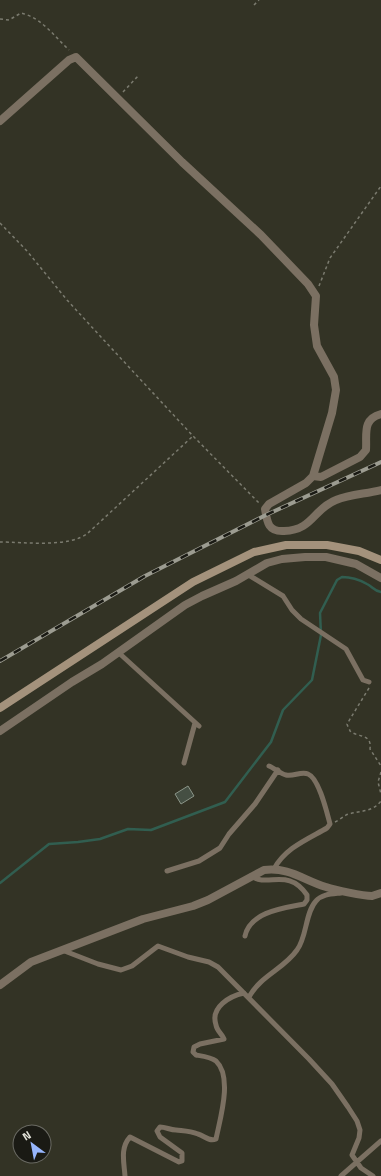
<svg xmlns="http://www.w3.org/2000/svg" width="381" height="1176" font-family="'Titillium Web',sans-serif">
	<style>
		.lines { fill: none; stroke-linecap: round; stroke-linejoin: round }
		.stream { stroke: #315e50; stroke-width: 2.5 }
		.building { fill: #454f43; stroke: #8b9588 }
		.path { stroke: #7b7b6f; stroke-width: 1.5; stroke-dasharray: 3 3; stroke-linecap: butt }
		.service { stroke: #7b7062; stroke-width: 5 }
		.minor { stroke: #7b7062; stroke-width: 8 }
		.secondary { stroke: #a4927c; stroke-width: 8 }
		.rail-casing { stroke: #9c9c91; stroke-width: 4 }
		.rail { stroke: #1a1a14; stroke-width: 2.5; stroke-dasharray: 8; stroke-linecap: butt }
	</style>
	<rect width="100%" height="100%" fill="#333325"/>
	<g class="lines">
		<path class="stream" d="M0 883 49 844 78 842 100 839 128 829 151 830 225 802 271 742 283 710 312 680 321 635 320 613 337 580 342 577C350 577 360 580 367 584 373 587 374 591 381 592"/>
	</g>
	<path class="building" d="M188 786 194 796 181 804 175 794Z"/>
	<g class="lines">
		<path class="path" d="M254 5 259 0
			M0 19 9 20 21 13C42 18 54 36 69 50
			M123 92 138 76
			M0 223 27 251 67 300 101 337 193 436 259 503
			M319 286 330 258 381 186
			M0 542C23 542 70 548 88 533L193 436
			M369 688 347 724C347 725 350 730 350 731 358 738 372 733 370 749L381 766
			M381 772 378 782 381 794
			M335 822C339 820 343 817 346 815 359 810 372 813 381 801"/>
		<path class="service" d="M247 574 283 596 292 610 301 619 346 649 363 680 369 682
			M119 653 199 726
			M184 763 195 723
			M269 766C274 768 281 774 286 775 293 777 301 771 308 774 319 778 327 813 330 824L327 828C308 839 285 848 274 869
			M167 871 199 861 220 848 229 834 255 804 278 770
			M245 936C250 912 283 908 304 904L307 900V895C288 867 268 888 251 876
			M62 950 98 964 121 970 132 966 158 946 188 957 209 962 218 967 309 1059 332 1084 348 1107 357 1121 360 1130 359 1138 352 1155 361 1168 373 1176
			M249 997C261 975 284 969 297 950 307 937 305 913 316 901 322 894 332 894 341 893
			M125 1176C124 1162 120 1148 130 1137L179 1162 182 1161V1153L160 1137 157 1131 160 1127C166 1127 170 1130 176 1130 184 1131 190 1131 198 1134 205 1136 209 1142 216 1139 220 1119 233 1077 216 1061 211 1057 202 1056 196 1055L193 1052 194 1047 200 1044 224 1039C222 1034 217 1031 216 1025 210 1007 230 996 244 993
			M341 1176 381 1141"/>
		<path class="minor" d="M0 121 69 60 76 57 182 162 261 235 308 284 316 296 314 325 317 346 334 377 336 390 332 413 313 476 306 483 269 504 265 509C267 522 268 532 284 531 313 530 313 509 336 500 350 494 366 494 381 490
			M313 476 321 477 360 457 366 450C367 434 362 419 381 414
			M0 731 72 682 102 664 185 605 202 596 236 581 267 563 282 559 305 557H326L356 564 381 578
			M0 985 31 962 143 919 193 906 208 900 264 870C290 867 303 880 326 887 335 890 363 896 372 896 375 895 378 894 381 893"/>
		<path class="secondary" d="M0 708 193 582 254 552 286 545H327L359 551 381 560"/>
		<g class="rail-casing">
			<path id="rail" d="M0 661 145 576 266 515 381 462"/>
		</g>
		<use href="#rail" class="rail"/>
	</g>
	<g transform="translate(32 1144) rotate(328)"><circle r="19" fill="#1a1a14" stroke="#6a6a63"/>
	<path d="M0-3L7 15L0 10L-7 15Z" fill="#97b6fd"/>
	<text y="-6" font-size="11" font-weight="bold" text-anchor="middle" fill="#e3e3da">N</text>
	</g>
</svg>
